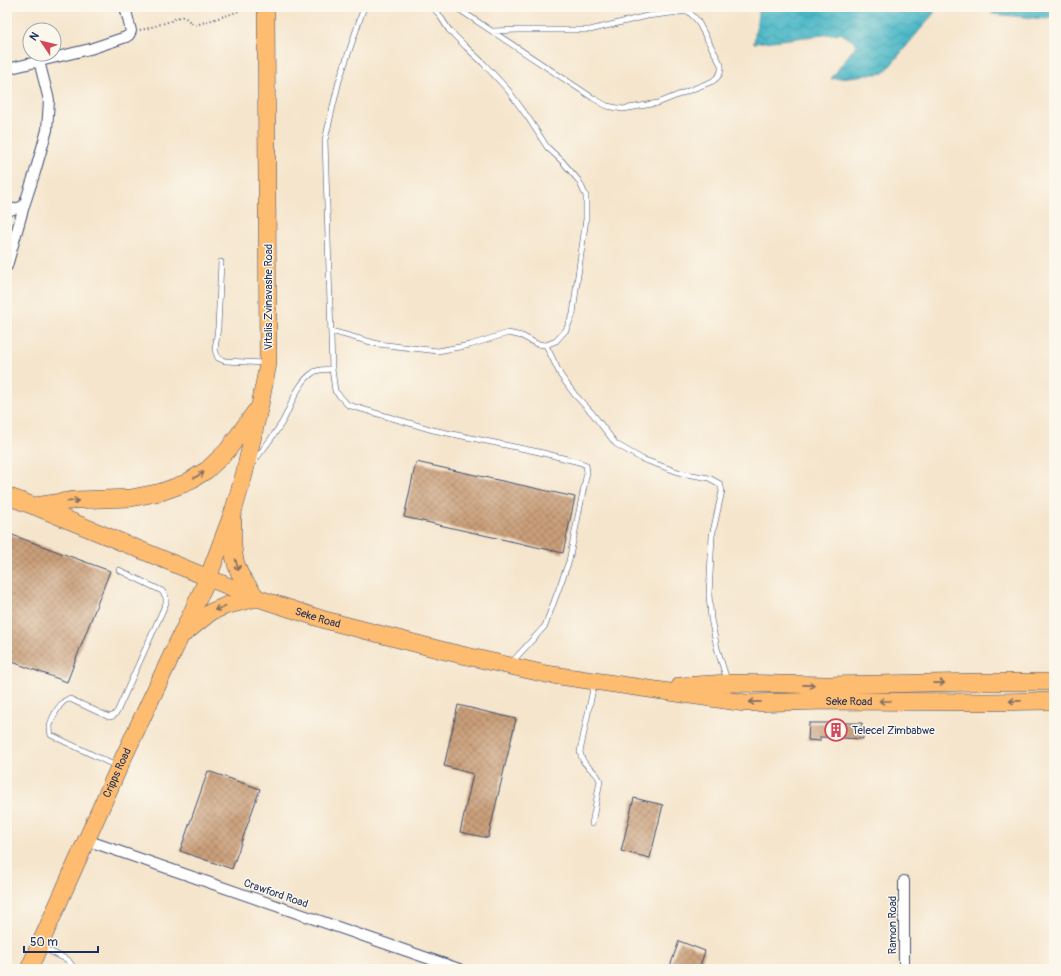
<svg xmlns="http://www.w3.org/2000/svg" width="1061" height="976" font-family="Pangolin,sans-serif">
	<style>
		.water { fill: url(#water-waves); stroke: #327392 }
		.building { fill: url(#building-cross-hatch) }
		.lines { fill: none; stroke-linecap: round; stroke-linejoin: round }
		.service-casing { stroke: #3c4a6e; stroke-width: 6 }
		.minor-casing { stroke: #3c4a6e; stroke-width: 12 }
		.primary-casing { stroke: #3c4a6e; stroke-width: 18 }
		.path { stroke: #3c4a6e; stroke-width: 2; stroke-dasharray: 1 3; stroke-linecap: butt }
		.service { stroke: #fff; stroke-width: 5 }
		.minor { stroke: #fff; stroke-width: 10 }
		.primary { stroke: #fdbc70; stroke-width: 17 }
		.oneway { stroke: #816e66 }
		.labels { text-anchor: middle; stroke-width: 3; stroke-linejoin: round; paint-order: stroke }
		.street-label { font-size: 11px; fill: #1b2f5e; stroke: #fbf7ec }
		.poi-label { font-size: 11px; fill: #1b2f5e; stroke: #fbf7ec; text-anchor: start }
	</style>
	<defs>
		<pattern id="water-waves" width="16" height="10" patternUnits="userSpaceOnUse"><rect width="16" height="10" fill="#4ab7c6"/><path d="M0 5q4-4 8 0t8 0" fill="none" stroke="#3d95a4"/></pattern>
		<pattern id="building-cross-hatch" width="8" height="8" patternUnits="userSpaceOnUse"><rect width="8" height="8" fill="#ca9f79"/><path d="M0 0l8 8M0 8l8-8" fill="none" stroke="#a38266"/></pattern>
	</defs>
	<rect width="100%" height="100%" fill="#fbf7ec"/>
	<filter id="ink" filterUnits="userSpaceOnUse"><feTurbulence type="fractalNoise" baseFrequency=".025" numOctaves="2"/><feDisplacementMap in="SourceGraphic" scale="8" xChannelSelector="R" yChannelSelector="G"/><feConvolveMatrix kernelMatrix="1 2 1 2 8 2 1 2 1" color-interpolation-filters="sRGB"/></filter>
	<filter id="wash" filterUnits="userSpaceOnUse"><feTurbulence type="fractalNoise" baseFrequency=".012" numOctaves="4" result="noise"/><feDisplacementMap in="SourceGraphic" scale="16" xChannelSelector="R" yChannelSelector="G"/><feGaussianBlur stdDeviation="0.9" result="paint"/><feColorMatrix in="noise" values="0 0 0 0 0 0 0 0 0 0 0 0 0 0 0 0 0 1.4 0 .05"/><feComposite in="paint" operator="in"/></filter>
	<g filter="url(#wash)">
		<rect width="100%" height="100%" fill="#f5e5cc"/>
		<path class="water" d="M759 7H934V13L884 73 831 79 857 44 841 33 754 43Z
			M991 7H1054V17L1045 19 992 14Z"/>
		<g id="blocks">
			<path class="building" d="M416 462 575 497 563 553 404 517Z
				M7 533 110 571 67 682 7 660Z
				M458 705 516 719 488 838 460 832 473 774 444 766Z
				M809 723H862L863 739 820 737V741L808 740Z
				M208 771 260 789 232 869 180 851Z
				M634 798 663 805 650 858 621 851Z
				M679 941 705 951 699 969H669Z"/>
		</g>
	</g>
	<g filter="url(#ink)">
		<use href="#blocks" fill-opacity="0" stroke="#3c4a6e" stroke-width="1"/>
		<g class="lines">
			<g class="service-casing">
				<path id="service" d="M364 7 339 81 325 140 332 369 335 391 348 405 433 430 539 452 579 462 586 465 587 472 569 561 545 626 512 662
					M453 7 460 10 593 98 607 106 623 109 658 103 713 81C719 76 722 73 721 65L697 20 688 11 647 16 590 30H519L492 31
					M221 262 218 327 215 350 218 358 225 361 265 363
					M331 331 378 344 438 351 470 345 508 333 522 336 537 344 546 345 556 341 566 330 573 314 576 289 586 219V196L579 181 562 161 547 147 529 119 508 90 483 63 466 47 449 30 438 13 432 7
					M546 345 561 376 575 395 592 413 616 444 642 459 681 473 709 478 720 484 722 491 712 536 709 595 711 619 717 648 727 680
					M253 463C263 449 274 436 283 421 292 404 297 383 314 372 319 369 326 370 332 369
					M116 766 51 735C50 732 50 729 50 726 52 717 61 699 70 699L109 717 113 716 117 712 166 603V597L162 591 119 570
					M592 824 600 781C596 768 583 769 580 752L594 684
					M41 947 68 960 73 967 74 969"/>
			</g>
			<g class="minor-casing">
				<path id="minor" d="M7 69 90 49 126 37 129 35 131 31 125 7
					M7 211 24 206
					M7 266 24 206 35 172 47 130 49 100 39 61
					M86 840 459 969
					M904 969V881"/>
			</g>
			<g class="primary-casing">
				<g id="primary">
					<path id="s1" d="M7 496 34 506 257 598 325 620 449 652 546 674 745 703 829 701 984 702 1054 701"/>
					<path d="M35 506 75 500 131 498 161 492 186 483 207 470 227 451 255 412"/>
					<path d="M233 522C232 538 232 557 239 572 243 581 252 591 257 598"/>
					<path d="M185 633 211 612 225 606 257 598"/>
					<path d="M680 686 728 683 828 685 980 682H1054"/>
					<path id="s2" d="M29 969 119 767 208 578 233 512 244 475 260 405 268 364 266 7"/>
				</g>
			</g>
			<path class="path" d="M140 30C150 28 161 24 171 21 174 19 179 16 183 17 188 18 190 24 196 25L231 14 249 7"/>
			<use href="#service" class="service"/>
			<use href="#minor" class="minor"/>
			<use href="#primary" class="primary"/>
		</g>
		<defs><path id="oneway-shaft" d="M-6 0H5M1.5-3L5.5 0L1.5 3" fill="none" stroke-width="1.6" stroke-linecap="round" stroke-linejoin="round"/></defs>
		<g class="oneway">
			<use href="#oneway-shaft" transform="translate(199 475) rotate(-30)"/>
			<use href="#oneway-shaft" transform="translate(73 501) rotate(-6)"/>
			<use href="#oneway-shaft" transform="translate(237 565) rotate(75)"/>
			<use href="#oneway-shaft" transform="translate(220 608) rotate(157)"/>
			<use href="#oneway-shaft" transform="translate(939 683) rotate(-1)"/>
			<use href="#oneway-shaft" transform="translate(809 685) rotate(1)"/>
			<use href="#oneway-shaft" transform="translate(885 701) rotate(-180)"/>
			<use href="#oneway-shaft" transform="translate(1015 701) rotate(179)"/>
			<use href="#oneway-shaft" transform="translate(755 702) rotate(179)"/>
		</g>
	</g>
	<defs>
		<g id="building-ring" transform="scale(1.15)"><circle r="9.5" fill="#fbf7ec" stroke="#d1495b" stroke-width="1.5"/><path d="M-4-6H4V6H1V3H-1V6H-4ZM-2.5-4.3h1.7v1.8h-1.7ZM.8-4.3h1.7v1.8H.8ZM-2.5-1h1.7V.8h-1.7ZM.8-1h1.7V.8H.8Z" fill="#d1495b"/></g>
	</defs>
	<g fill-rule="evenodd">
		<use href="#building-ring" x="836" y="730"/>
	</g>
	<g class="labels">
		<g class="street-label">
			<text transform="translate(268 297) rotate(-90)" y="4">Vitalis Zvinavashe Road</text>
			<text dy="4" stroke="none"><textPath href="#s1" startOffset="334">Seke Road</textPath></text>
			<text dy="4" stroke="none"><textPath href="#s1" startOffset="874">Seke Road</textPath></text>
			<text dy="4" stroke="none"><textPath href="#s2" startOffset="215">Cripps Road</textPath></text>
			<text transform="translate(276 893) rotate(19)" y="4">Crawford Road</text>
			<text transform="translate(892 925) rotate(-90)" y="4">Ramon Road</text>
		</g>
		<g class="poi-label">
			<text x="852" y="734">Telecel Zimbabwe</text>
		</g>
	</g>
	<rect width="1061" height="976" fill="none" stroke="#fbf7ec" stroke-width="24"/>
	<g transform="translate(42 42) rotate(305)"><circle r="19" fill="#fbf7ec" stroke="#a1a7b3"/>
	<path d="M0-3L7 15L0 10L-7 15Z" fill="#d1495b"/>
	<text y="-6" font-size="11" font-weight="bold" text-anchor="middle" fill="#1b2f5e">N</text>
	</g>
	<path d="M24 946v6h74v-6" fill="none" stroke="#1b2f5e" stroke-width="2"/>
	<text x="30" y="946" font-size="12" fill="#1b2f5e" stroke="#fbf7ec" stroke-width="3" paint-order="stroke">50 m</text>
</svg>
